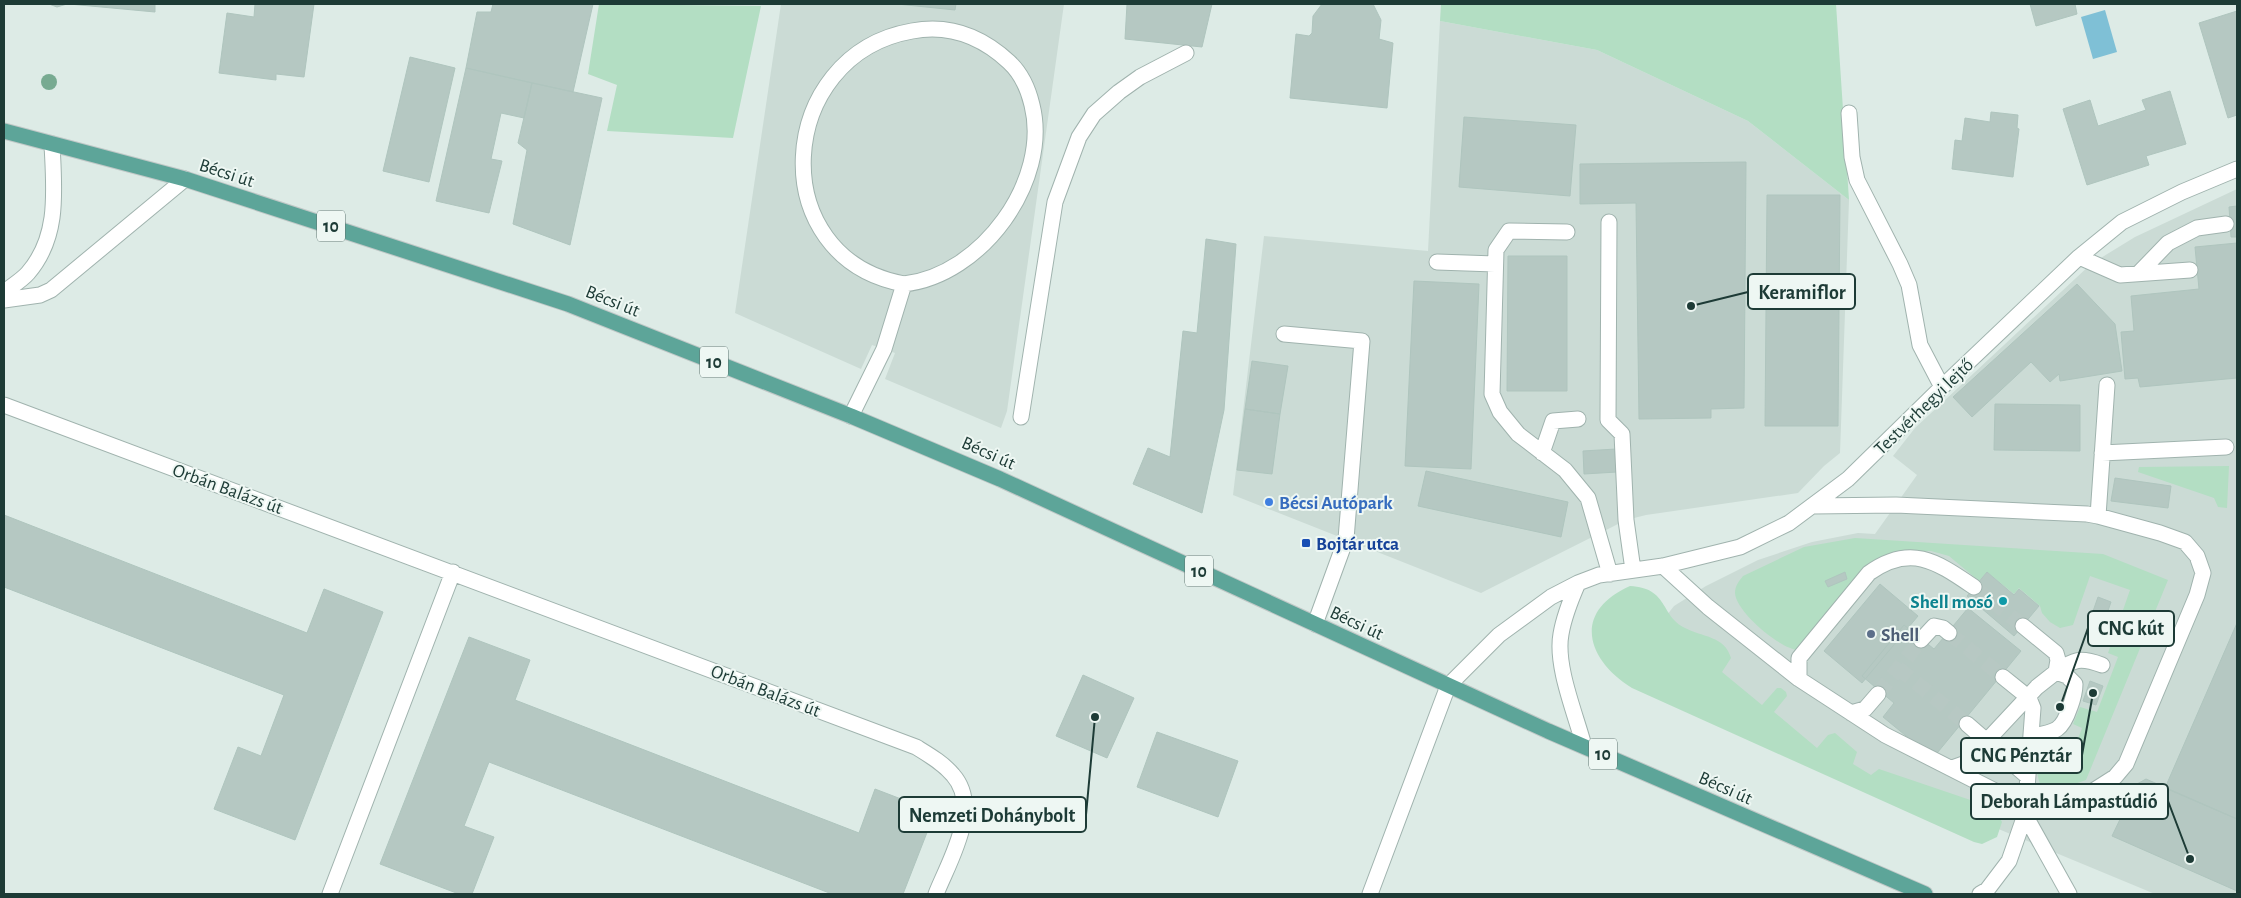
<svg xmlns="http://www.w3.org/2000/svg" width="2241" height="898" font-family="'Alegreya Sans',sans-serif">
	<style>
		.built { fill: #cbdbd5 }
		.green { fill: #b3dec3 }
		.water { fill: #7fc0d6 }
		.building { fill: #b5c8c2; stroke: #afc5be }
		.lines { fill: none; stroke-linecap: round; stroke-linejoin: round }
		.minor-tunnel { stroke: #b7c8c3; stroke-width: 15; stroke-dasharray: 15 8; stroke-linecap: butt }
		.minor-casing { stroke: #a0b3ae; stroke-width: 17 }
		.major-casing { stroke: #c0c8c7; stroke-width: 17 }
		.minor { stroke: #fff; stroke-width: 15 }
		.major { stroke: #5da599; stroke-width: 15 }
		.tree { fill: #77aa91 }
		.shop-dot { fill: #3f7fe0; stroke: #eef7f3; stroke-width: 2 }
		.transit-dot { fill: #1a4fb4; stroke: #eef7f3; stroke-width: 2 }
		.culture-dot { fill: #0f9aa8; stroke: #eef7f3; stroke-width: 2 }
		.service-dot { fill: #5c6f8a; stroke: #eef7f3; stroke-width: 2 }
		.labels { text-anchor: middle; stroke-width: 4; stroke-linejoin: round; paint-order: stroke }
		.shield { fill: #eef7f3; stroke: #5c736f; stroke-width: 1 }
		.shield-label { font-size: 18px; font-weight: bold; fill: #1d3b36 }
		.street-label { font-size: 19px; fill: #1d3b36; stroke: #eef7f3 }
		.shop-label { font-size: 19px; font-weight: bold; fill: #366cbe; stroke: #eef7f3; text-anchor: start }
		.transit-label { font-size: 19px; font-weight: bold; fill: #164399; stroke: #eef7f3; text-anchor: start }
		.culture-label { font-size: 19px; font-weight: bold; fill: #0d838f; stroke: #eef7f3; text-anchor: end }
		.service-label { font-size: 19px; font-weight: bold; fill: #4e5e75; stroke: #eef7f3; text-anchor: start }
		.leader { fill: none; stroke: #1d3b36; stroke-width: 2 }
		.callout-dot { fill: #1d3b36; stroke: #eef7f3; stroke-width: 2 }
		.callout { fill: #eef7f3; stroke: #1d3b36; stroke-width: 2 }
		.callout-label { font-size: 20px; text-anchor: middle; font-weight: bold; fill: #1d3b36 }
	</style>
	<rect width="100%" height="100%" fill="#ddebe6"/>
	<path class="built" d="M781 4H1064L1007 411 1001 428 885 379 895 353 872 345 861 369 735 313Z
		M1440 21 1597 50 1748 121 1849 200 1840 453 1824 466 1798 493 1646 515 1626 520 1481 593 1233 495 1264 236 1428 251Z
		M2237 189V894H2155L1637 679 1649 638 1674 606 1706 586 1758 560 1812 542 1858 533 1875 534 1917 475 1893 456 1915 428 2091 264 2135 237Z"/>
	<path class="green" d="M599 4 761 6 733 138 607 131 617 85 588 74Z
		M1441 4H1836L1849 200 1748 121 1597 50 1440 21Z
		M2229 466 2227 508 2218 507 2214 498 2138 472 2139 467Z
		M1855 538 2103 554 2168 580 2086 780 2052 792 2043 789C2035 778 2034 755 2049 747L2072 755 2082 728 2073 724 2080 707 2097 712 2118 657 2108 653 2130 590 2090 576 2073 625 2060 628 2050 622 2042 613 2040 606 2019 588 2014 594 1987 572 1979 581 1949 556 1931 551 1897 552 1799 650C1781 650 1736 612 1735 593 1735 586 1739 581 1743 576L1804 547Z
		M1630 586C1669 588 1660 616 1685 628 1702 637 1725 636 1731 658L1722 672 1762 705 1777 688H1781L1786 692 1787 696 1774 712 1817 748 1828 735 1835 733 1857 752 1853 764 1871 775 1879 769 1994 808 2002 822 1997 837 1982 844 1974 842 1632 688C1586 659 1572 612 1630 586Z"/>
	<path class="water" d="M2105 10 2117 52 2093 59 2081 17Z"/>
	<path class="building" d="M49 4H67L57 7Z
		M69 4H155V12Z
		M255 4H314L304 77 276 74V80L219 73 227 13 254 17Z
		M493 4H593L573 92 466 68 477 12H491Z
		M897 4H956L955 10Z
		M1127 4H1212L1202 47 1125 39Z
		M1322 4H1373L1381 20 1379 39 1393 43 1387 108 1290 98 1296 34 1309 36 1312 33 1313 16Z
		M2030 4H2075L2077 14 2036 26Z
		M2237 11V115L2228 118 2199 23Z
		M410 57 455 68 429 182 383 171Z
		M466 68 532 83 524 118 501 113 491 159 502 161 489 213 436 201Z
		M532 83 602 98 570 245 513 224 527 150 518 143Z
		M2170 91 2186 144 2146 156 2149 165 2087 185 2063 109 2090 100 2098 126 2146 110 2142 100Z
		M1991 112 2018 115 2017 128 2019 129 2013 177 1952 169 1955 140 1962 141 1965 118 1990 122Z
		M1464 117 1576 125 1570 196 1459 187Z
		M1746 162 1744 408 1711 409V418L1639 419 1636 203 1580 204V164Z
		M1767 195H1840L1838 426H1765Z
		M2237 206V237H2231L2229 207Z
		M1206 239 1236 244 1224 410 1202 513 1133 484 1148 448 1170 457 1183 331 1197 333Z
		M2237 243V378L2140 387 2138 378 2125 379 2121 332 2134 331 2131 296 2199 289 2195 247Z
		M1508 256H1567V391H1507Z
		M1414 281 1479 284 1471 469 1405 466Z
		M2077 284 2115 324 2122 371 2060 381 2059 374 2050 382 2031 362 1972 417 1953 397Z
		M1252 361 1288 366 1280 414 1245 409Z
		M1995 404 2080 405V451L1994 450Z
		M1245 409 1280 414 1272 474 1237 470Z
		M1616 449 1617 472 1584 474 1583 451Z
		M1426 471 1568 502 1561 537 1418 506Z
		M2115 478 2171 486 2168 508 2111 501Z
		M4 515 307 633 324 589 383 612 295 840 214 809 238 747 261 756 284 695 4 587Z
		M1845 572 1847 579 1828 587 1825 581Z
		M1987 572 2014 595 2019 589 2039 606 2014 636 1967 596Z
		M1880 584 1918 616 1862 683 1824 651Z
		M2098 597 2111 602 2104 622 2091 617Z
		M1968 608 2021 651 1933 758 1883 717 1894 703 1862 676 1904 625 1934 649Z
		M2237 623V819L2165 788Z
		M469 637 530 660 515 700 859 833 875 789 935 812 903 894H832L489 762 464 826 494 837 472 894H459L380 864Z
		M1083 675 1134 698 1107 758 1056 736Z
		M2090 681 2103 686 2096 705 2083 701Z
		M1157 732 1238 761 1218 817 1137 787Z
		M2146 779 2237 819V891L2112 836 2137 784Z"/>
	<g class="lines">
		<path class="minor-tunnel" d="M1974 587 2023 626
			M1949 633 2003 677
			M1898 668 1967 724
			M1878 694 1921 640"/>
		<g class="minor-casing">
			<path id="minor" d="M1849 113 1852 157 1857 180 1900 264 1909 285 1920 345 1942 387
				M1609 222 1608 420 1622 434 1626 520 1633 570
				M1567 232 1509 231 1496 250 1492 394 1500 412 1518 434 1565 470 1588 498 1610 574
				M2079 257 2120 275 2190 270
				M1437 262 1495 264
				M2139 273 2168 243 2197 228 2226 224
				M4 292C12 286 22 280 28 273 60 236 54 189 52 144
				M4 300 40 295 51 290 185 179
				M1284 334 1362 341 1346 539 1315 624
				M4 405 916 747C929 755 943 763 953 775 982 808 949 861 936 894
				M851 416 884 349 904 284C762 258 775 55 912 31 949 24 981 36 1009 62 1022 74 1028 88 1032 105 1051 181 981 276 904 284
				M1021 417 1055 202 1079 137 1094 114 1119 92 1140 77 1186 53
				M1542 453 1553 421 1578 419
				M2102 453 2226 447
				M1813 506 1896 505 2087 514 2098 516 2160 533 2185 542 2197 556 2203 573 2197 595 2126 764 2115 777 2082 798 2047 805 2025 815
				M2098 516 2107 385
				M1663 566 1708 607 1799 679 1885 735 2007 797 2025 815 2069 894
				M1578 583C1571 599 1564 616 1561 634 1555 666 1576 715 1584 746
				M1921 640 1934 626 1943 628 1949 633
				M1799 679V658L1869 573C1911 543 1937 562 1974 587
				M1851 713 1865 709 1878 694
				M1967 724 2027 776
				M2032 736C2056 732 2062 731 2070 707 2073 699 2075 692 2075 684L2067 676 2056 672C2074 659 2080 657 2102 665
				M1952 768 1966 763 2037 687 2056 672 2058 660 2056 653 2023 626
				M330 894 453 572
				M1370 894 1448 686 1499 635 1551 597 1578 583 1599 575 1663 566 1740 547 1789 523 1848 479 1942 387 2079 257 2122 222 2182 192 2237 169
				M1980 894 1987 890 2009 861 2025 815 2033 708 2029 698 2003 677"/>
		</g>
		<g class="major-casing">
			<path id="major" d="M4 131 185 179 568 304 851 416 1000 479 1548 731 1925 894"/>
		</g>
		<use href="#minor" class="minor"/>
		<use href="#major" class="major"/>
	</g>
	<circle class="tree" cx="49" cy="82" r="8"/>
	<circle class="shop-dot" cx="1269" cy="502" r="5"/>
	<rect class="transit-dot" x="1301" y="538" width="10" height="10" rx="2.5"/>
	<circle class="culture-dot" cx="2003" cy="601" r="5"/>
	<circle class="service-dot" cx="1871" cy="634" r="5"/>
	<g class="labels">
		<g class="shield">
			<rect x="317" y="210.5" width="28" height="31" rx="4"/>
			<rect x="700" y="346.5" width="28" height="31" rx="4"/>
			<rect x="1185" y="555.5" width="28" height="31" rx="4"/>
			<rect x="1589" y="738.5" width="28" height="31" rx="4"/>
		</g>
		<g class="shield-label">
			<text x="331" y="232">10</text>
			<text x="714" y="368">10</text>
			<text x="1199" y="577">10</text>
			<text x="1603" y="760">10</text>
		</g>
		<g class="street-label">
			<text transform="translate(227 172) rotate(18)" y="7">Bécsi út</text>
			<text transform="translate(613 300) rotate(22)" y="7">Bécsi út</text>
			<text transform="translate(1923 406) rotate(-44)" y="7">Testvérhegyi lejtő</text>
			<text transform="translate(989 452) rotate(24)" y="7">Bécsi út</text>
			<text transform="translate(228 488) rotate(20)" y="7">Orbán Balázs út</text>
			<text transform="translate(1357 622) rotate(25)" y="7">Bécsi út</text>
			<text transform="translate(766 690) rotate(21)" y="7">Orbán Balázs út</text>
			<text transform="translate(1726 787) rotate(24)" y="7">Bécsi út</text>
		</g>
		<g class="shop-label">
			<text x="1279" y="509">Bécsi Autópark</text>
		</g>
		<g class="transit-label">
			<text x="1316" y="550">Bojtár utca</text>
		</g>
		<g class="culture-label">
			<text x="1993" y="608">Shell mosó</text>
		</g>
		<g class="service-label">
			<text x="1881" y="641">Shell</text>
		</g>
	</g>
	<path class="leader" d="M1691 306L1748 292M2060 707L2088 628M2093 693L2082 755M2190 859L2168 801M1095 717L1086 815"/>
	<g class="callout-dot">
		<circle cx="1691" cy="306" r="5"/>
		<circle cx="2060" cy="707" r="5"/>
		<circle cx="2093" cy="693" r="5"/>
		<circle cx="2190" cy="859" r="5"/>
		<circle cx="1095" cy="717" r="5"/>
	</g>
	<g class="callout">
		<rect x="1748" y="274" width="107" height="35" rx="5"/>
		<rect x="2088" y="611" width="86" height="35" rx="5"/>
		<rect x="1961" y="738" width="121" height="35" rx="5"/>
		<rect x="1971" y="784" width="197" height="35" rx="5"/>
		<rect x="899" y="797" width="187" height="35" rx="5"/>
	</g>
	<g class="callout-label">
		<text x="1802" y="299">Keramiflor</text>
		<text x="2131" y="635">CNG kút</text>
		<text x="2021" y="762">CNG Pénztár</text>
		<text x="2069" y="808">Deborah Lámpastúdió</text>
		<text x="992" y="822">Nemzeti Dohánybolt</text>
	</g>
	<rect width="2241" height="898" fill="none" stroke="#1d3b36" stroke-width="10"/>
</svg>
